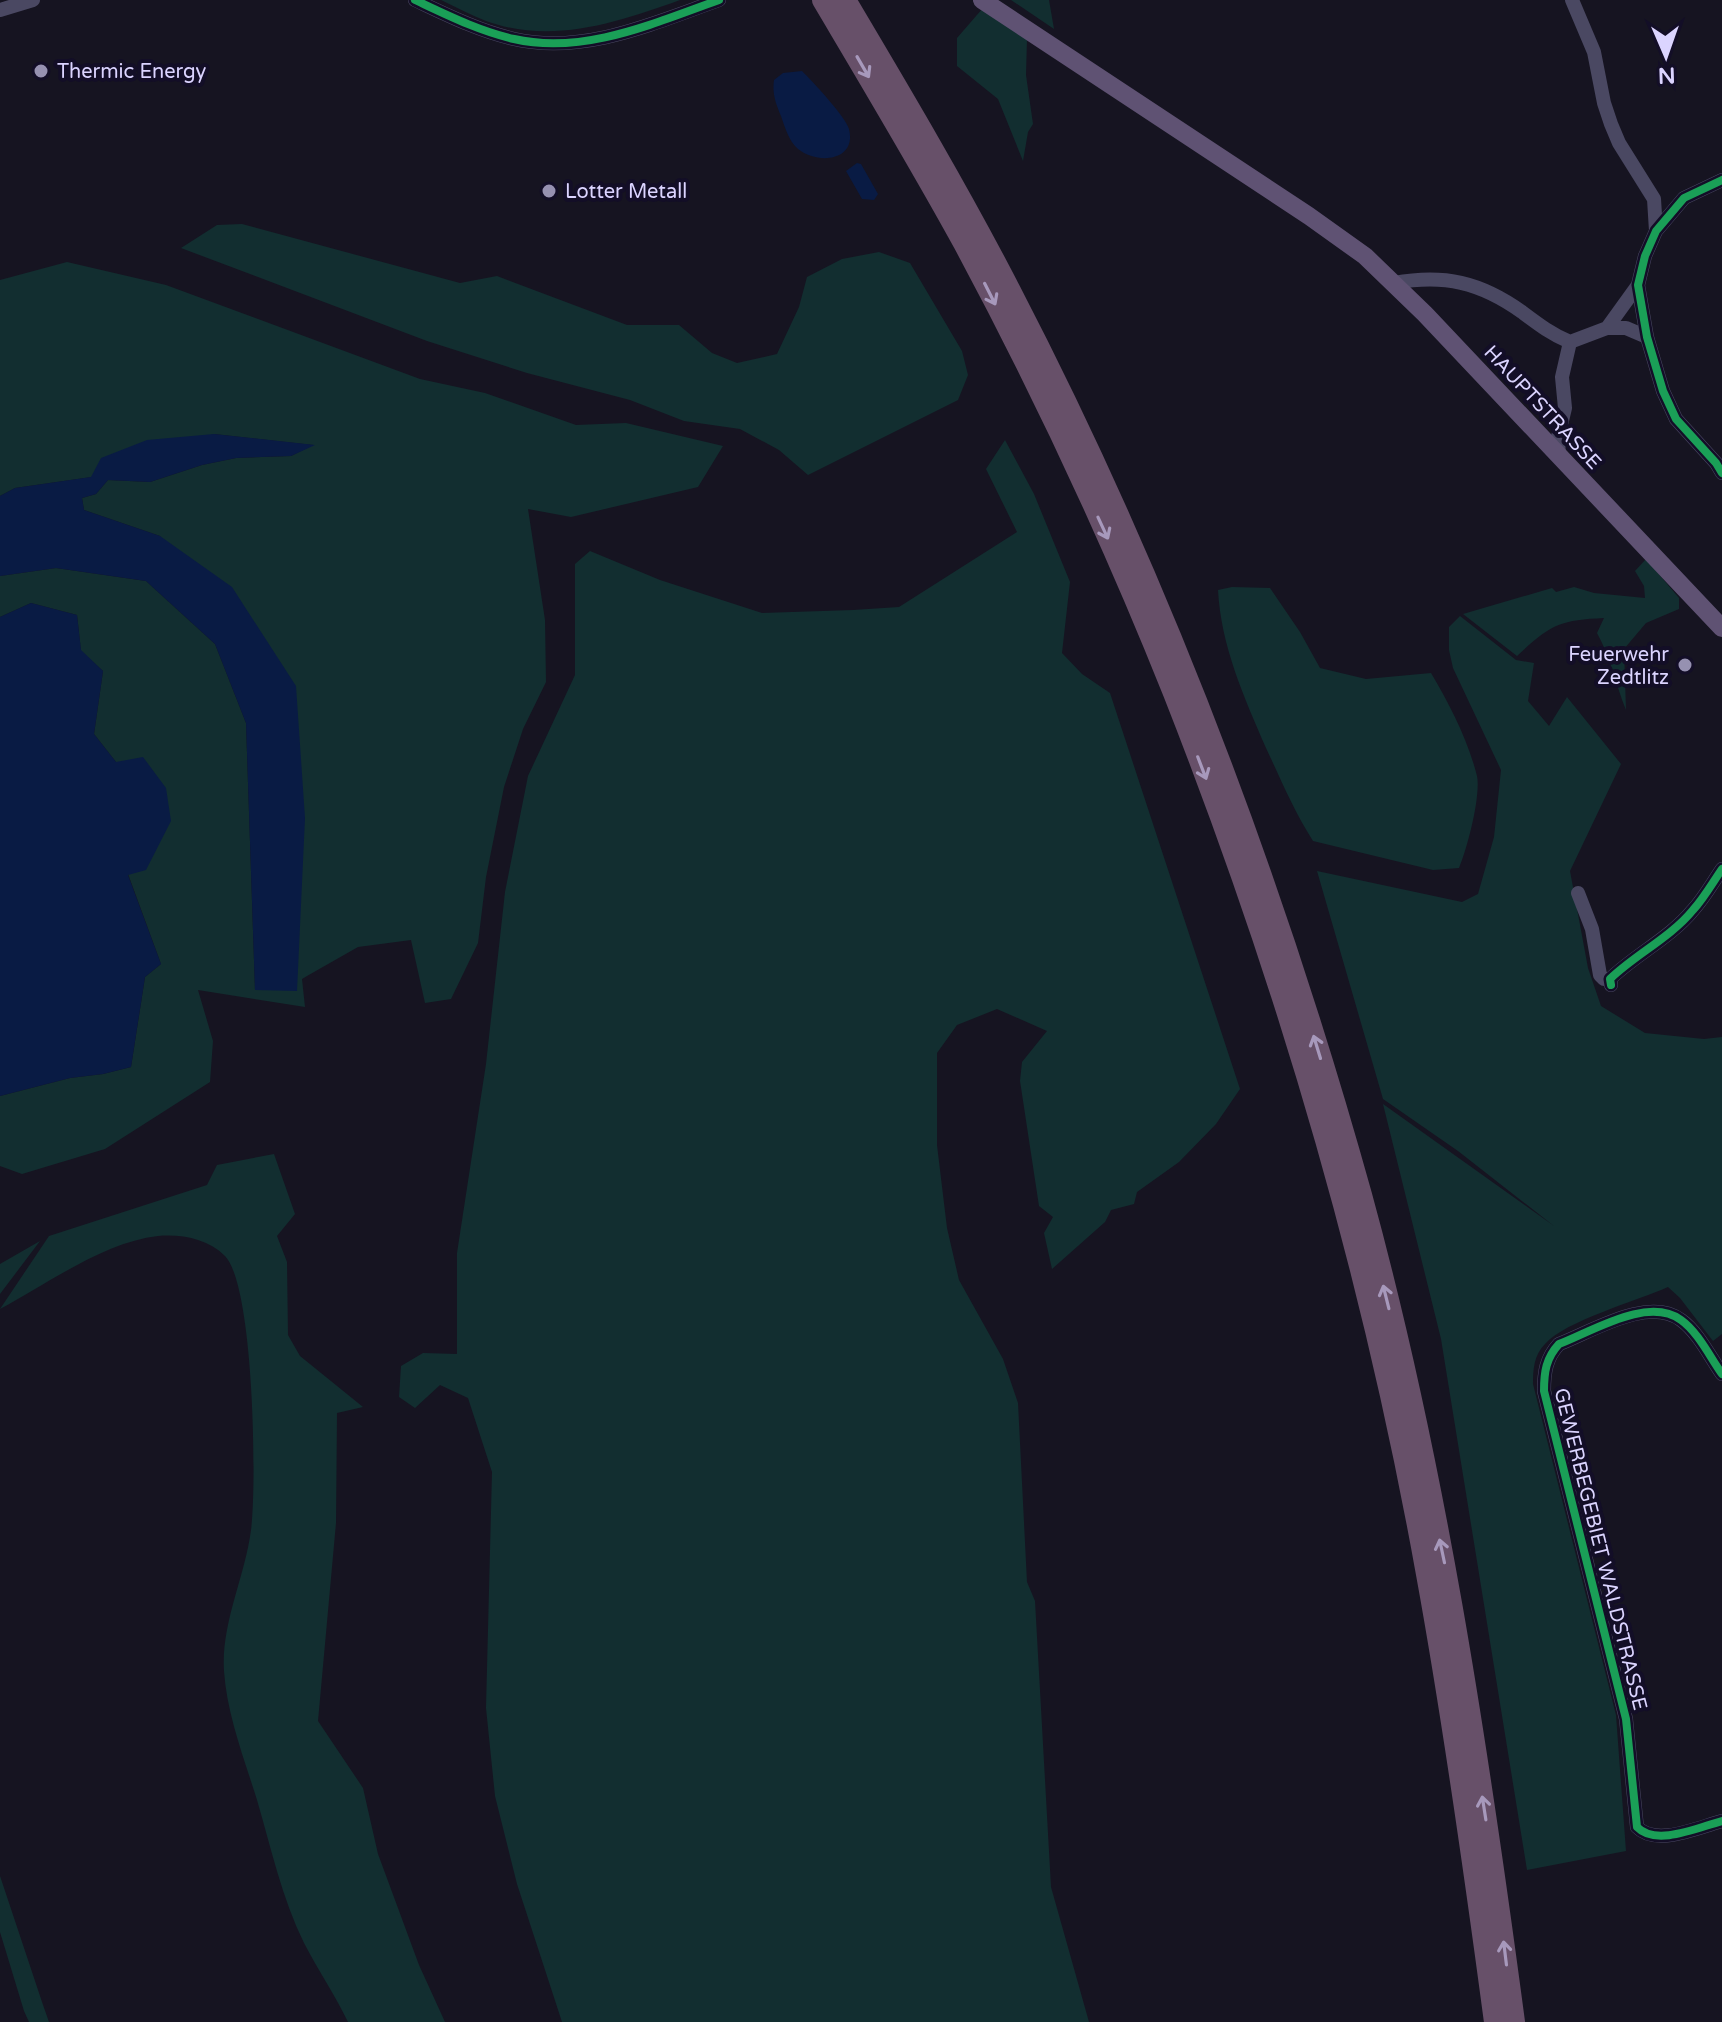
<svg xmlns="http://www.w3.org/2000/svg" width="1722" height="2022" font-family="'Varela Round',sans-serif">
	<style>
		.green { fill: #122e30 }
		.water { fill: #091b44 }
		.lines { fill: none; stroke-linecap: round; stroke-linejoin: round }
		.minor { stroke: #4a4862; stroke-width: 14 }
		.major { stroke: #5f5273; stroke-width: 18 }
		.highway { stroke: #675069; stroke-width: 22 }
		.cycleway-casing { stroke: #130e27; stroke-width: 13 }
		.cycleway { stroke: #1a9f57; stroke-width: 8 }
		.oneway { stroke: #a799bc }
		.poi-dot { fill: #9691b1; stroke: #130e27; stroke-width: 3 }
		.labels { text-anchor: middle; stroke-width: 8; stroke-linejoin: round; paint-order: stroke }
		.poi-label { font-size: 20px; fill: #dbd4ff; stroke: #130e27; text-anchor: start }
		.street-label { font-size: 20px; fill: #dbd4ff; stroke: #130e27 }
	</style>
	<rect width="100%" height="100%" fill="#161421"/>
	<path class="green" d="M441 0H680C619 22 552 45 486 21 471 15 456 7 441 0Z
		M1011 0H1049L1054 29Z
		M983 8 1027 39 1026 75 1033 124 1028 132 1023 161 998 99 957 66V38Z
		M242 224 460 283 497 276 627 325H679L712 353 737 363 777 354 799 307 807 277 842 259 879 252 910 263 962 351 968 375 958 400 808 475 779 450 740 429 684 421 630 400 527 373 427 341 181 248 217 225Z
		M67 262 166 285 420 379 485 393 576 425 626 423 723 446 698 487 571 517 528 509 545 620 546 682 523 729 504 787 486 877 478 943 451 999 425 1003 411 940 358 947 307 976 302 979 305 1007 198 990 213 1041 210 1082 105 1149 22 1174 0 1166V1096L70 1078 103 1074 131 1067 145 977 161 964 128 874 116 762 94 734 103 671 81 651 77 615 31 603 0 617V576L56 568 146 581 215 644 246 723 255 989 305 818 160 536 84 510 82 498 96 494 108 480 150 482 202 465 236 458 291 456 313 445 214 434 92 477 15 488 0 496V280Z
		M1005 440 1034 494 1070 582 1062 653 1082 674 1110 693 1240 1089 1216 1124 1179 1162 1137 1192 1134 1204 1111 1210 1105 1222 1052 1269 1044 1233 1053 1217 1039 1206 1020 1081 1022 1062 1047 1031 997 1009 957 1025 937 1053V1145L947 1228 959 1280 1003 1359 1018 1403 1027 1582 1035 1601 1051 1887 1089 2022H562L517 1884 495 1796 486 1708 492 1472 468 1398 440 1385 415 1408 399 1397 401 1366 423 1353 457 1354V1253L486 1064 505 892 528 776 575 675V564L590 551 660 580 762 613 853 610 899 607 1017 532 986 469Z
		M1646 559 1679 598V609L1646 623 1624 649 1626 710C1615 683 1611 658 1597 633L1604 618C1559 620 1550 625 1517 656L1463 614 1552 588 1556 592 1574 587 1594 593 1645 598 1644 586 1635 571Z
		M1232 587 1270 588 1300 632 1320 668 1366 679 1431 673C1450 705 1468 740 1477 776 1481 796 1467 850 1459 868L1433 870 1313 841C1294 811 1281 780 1266 748 1244 697 1221 646 1218 590Z
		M1460 616 1516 660 1534 663 1528 701 1549 726 1567 697 1621 764 1570 871 1588 968 1601 1006 1645 1033 1704 1039 1722 1037V1334L1713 1341 1680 1298 1668 1287C1637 1301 1565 1321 1545 1344 1534 1355 1533 1369 1533 1384L1616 1715 1626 1851 1527 1870 1441 1339 1383 1104 1554 1226 1458 1151 1383 1099 1317 871 1462 902 1478 894 1494 837 1501 770 1453 668 1449 650V627Z
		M274 1154 295 1214 277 1236 287 1262 288 1335 300 1356 363 1407 337 1413 336 1523 318 1721 363 1788 378 1854 419 1965 445 2022H348C335 1995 318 1970 304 1943 282 1898 271 1848 257 1800 244 1758 227 1715 224 1671 221 1623 245 1577 251 1530 257 1484 254 1286 225 1256 208 1239 182 1234 158 1236 104 1242 47 1284 0 1309L49 1236 207 1185 217 1165Z
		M40 1241 0 1294V1264Z
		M0 1876 42 2002 49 2022H29L24 2011 0 1932Z"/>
	<path class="water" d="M802 71C812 81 846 117 849 129 857 161 818 165 798 149 789 141 785 128 781 116 776 104 772 94 774 80L783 73Z
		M857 163 861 164 878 194 874 200 862 199 846 171Z
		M214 434 315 445 291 456 236 458 202 465 150 482 108 480 96 494 82 498 84 510 160 536 232 587 296 686 305 818 297 991 255 990 246 723 215 644 146 581 56 568 0 576V496L15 488 91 477 101 458 147 440Z
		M31 603 77 615 81 650 103 671 94 734 116 762 143 757 166 788 171 821 146 870 128 875 161 964 145 977 131 1067 103 1074 70 1078 0 1096V617Z"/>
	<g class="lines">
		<path class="minor" d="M415 0C447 15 479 31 514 39 584 55 654 23 719 0
			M1572 0 1594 52 1604 103 1611 124 1619 143 1654 199 1656 231
			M0 10 33 0
			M1722 180 1684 198 1656 231 1645 256 1638 285 1647 337 1663 391 1676 419 1716 463 1722 473
			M1394 283C1444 274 1480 282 1522 312 1538 324 1551 334 1570 342L1607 328 1638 285
			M1607 328H1626L1647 337
			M1559 456 1558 437 1565 408 1562 377 1570 342
			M1578 893 1592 929 1600 975 1604 979H1610
			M1611 985 1610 979C1636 954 1670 938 1693 910 1704 898 1713 882 1722 869
			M1722 1374C1710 1357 1698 1332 1681 1320 1648 1296 1593 1331 1559 1344 1546 1358 1544 1372 1544 1391L1626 1719 1637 1827C1656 1847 1699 1827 1722 1821"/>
		<path class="major" d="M982 0 1309 216 1365 256 1425 314 1722 628"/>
		<path class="highway" d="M823 0C871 81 919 161 964 243 1042 388 1113 540 1174 693 1286 977 1373 1273 1427 1574 1454 1722 1475 1872 1495 2022
			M845 0C902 96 959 192 1010 291 1159 578 1274 883 1361 1195 1435 1465 1477 1744 1514 2022"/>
		<g class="cycleway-casing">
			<path id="cycleway" d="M415 0C447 15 479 31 514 39 584 55 654 23 719 0
				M1722 180 1684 198 1656 231 1645 256 1638 285 1647 337 1663 391 1676 419 1716 463 1722 473
				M1611 985 1610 979C1636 954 1670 938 1693 910 1704 898 1713 882 1722 869
				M1722 1374C1710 1357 1698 1332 1681 1320 1648 1296 1593 1331 1559 1344 1546 1358 1544 1372 1544 1391L1626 1719 1637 1827C1656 1847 1699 1827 1722 1821"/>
		</g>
		<use href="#cycleway" class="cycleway"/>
	</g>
	<defs><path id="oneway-shaft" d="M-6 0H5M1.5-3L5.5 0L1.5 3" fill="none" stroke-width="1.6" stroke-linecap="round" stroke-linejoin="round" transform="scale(2)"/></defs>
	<g class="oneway">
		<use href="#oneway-shaft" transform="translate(863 67) rotate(60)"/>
		<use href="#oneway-shaft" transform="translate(990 294) rotate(63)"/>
		<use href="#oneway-shaft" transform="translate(1103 528) rotate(65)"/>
		<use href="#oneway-shaft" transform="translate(1202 768) rotate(69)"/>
		<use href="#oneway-shaft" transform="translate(1317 1047) rotate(-107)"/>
		<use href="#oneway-shaft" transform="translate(1386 1297) rotate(-104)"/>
		<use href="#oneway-shaft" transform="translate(1442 1551) rotate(-102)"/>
		<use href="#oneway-shaft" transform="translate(1484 1808) rotate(-99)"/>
		<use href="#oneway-shaft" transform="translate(1505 1953) rotate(-97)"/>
	</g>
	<g class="poi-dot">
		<circle cx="41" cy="71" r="8"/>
		<circle cx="549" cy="191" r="8"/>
		<circle cx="1685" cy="665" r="8"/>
	</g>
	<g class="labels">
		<g class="poi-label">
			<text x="57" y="78">Thermic Energy</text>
			<text x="565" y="198">Lotter Metall</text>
			<text x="1669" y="661" text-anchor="end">Feuerwehr<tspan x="1669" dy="23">Zedtlitz</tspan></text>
		</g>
		<g class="street-label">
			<text transform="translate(1543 407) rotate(47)" y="7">HAUPTSTRASSE</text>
			<text transform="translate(1601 1549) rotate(76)" y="7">GEWERBEGEBIET WALDSTRASSE</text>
		</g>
	</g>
	<g transform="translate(1666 56) rotate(178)" stroke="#130e27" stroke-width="6" paint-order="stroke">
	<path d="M0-6L14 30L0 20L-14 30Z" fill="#dbd4ff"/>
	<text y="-12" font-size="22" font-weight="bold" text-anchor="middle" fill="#dbd4ff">N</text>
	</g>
</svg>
